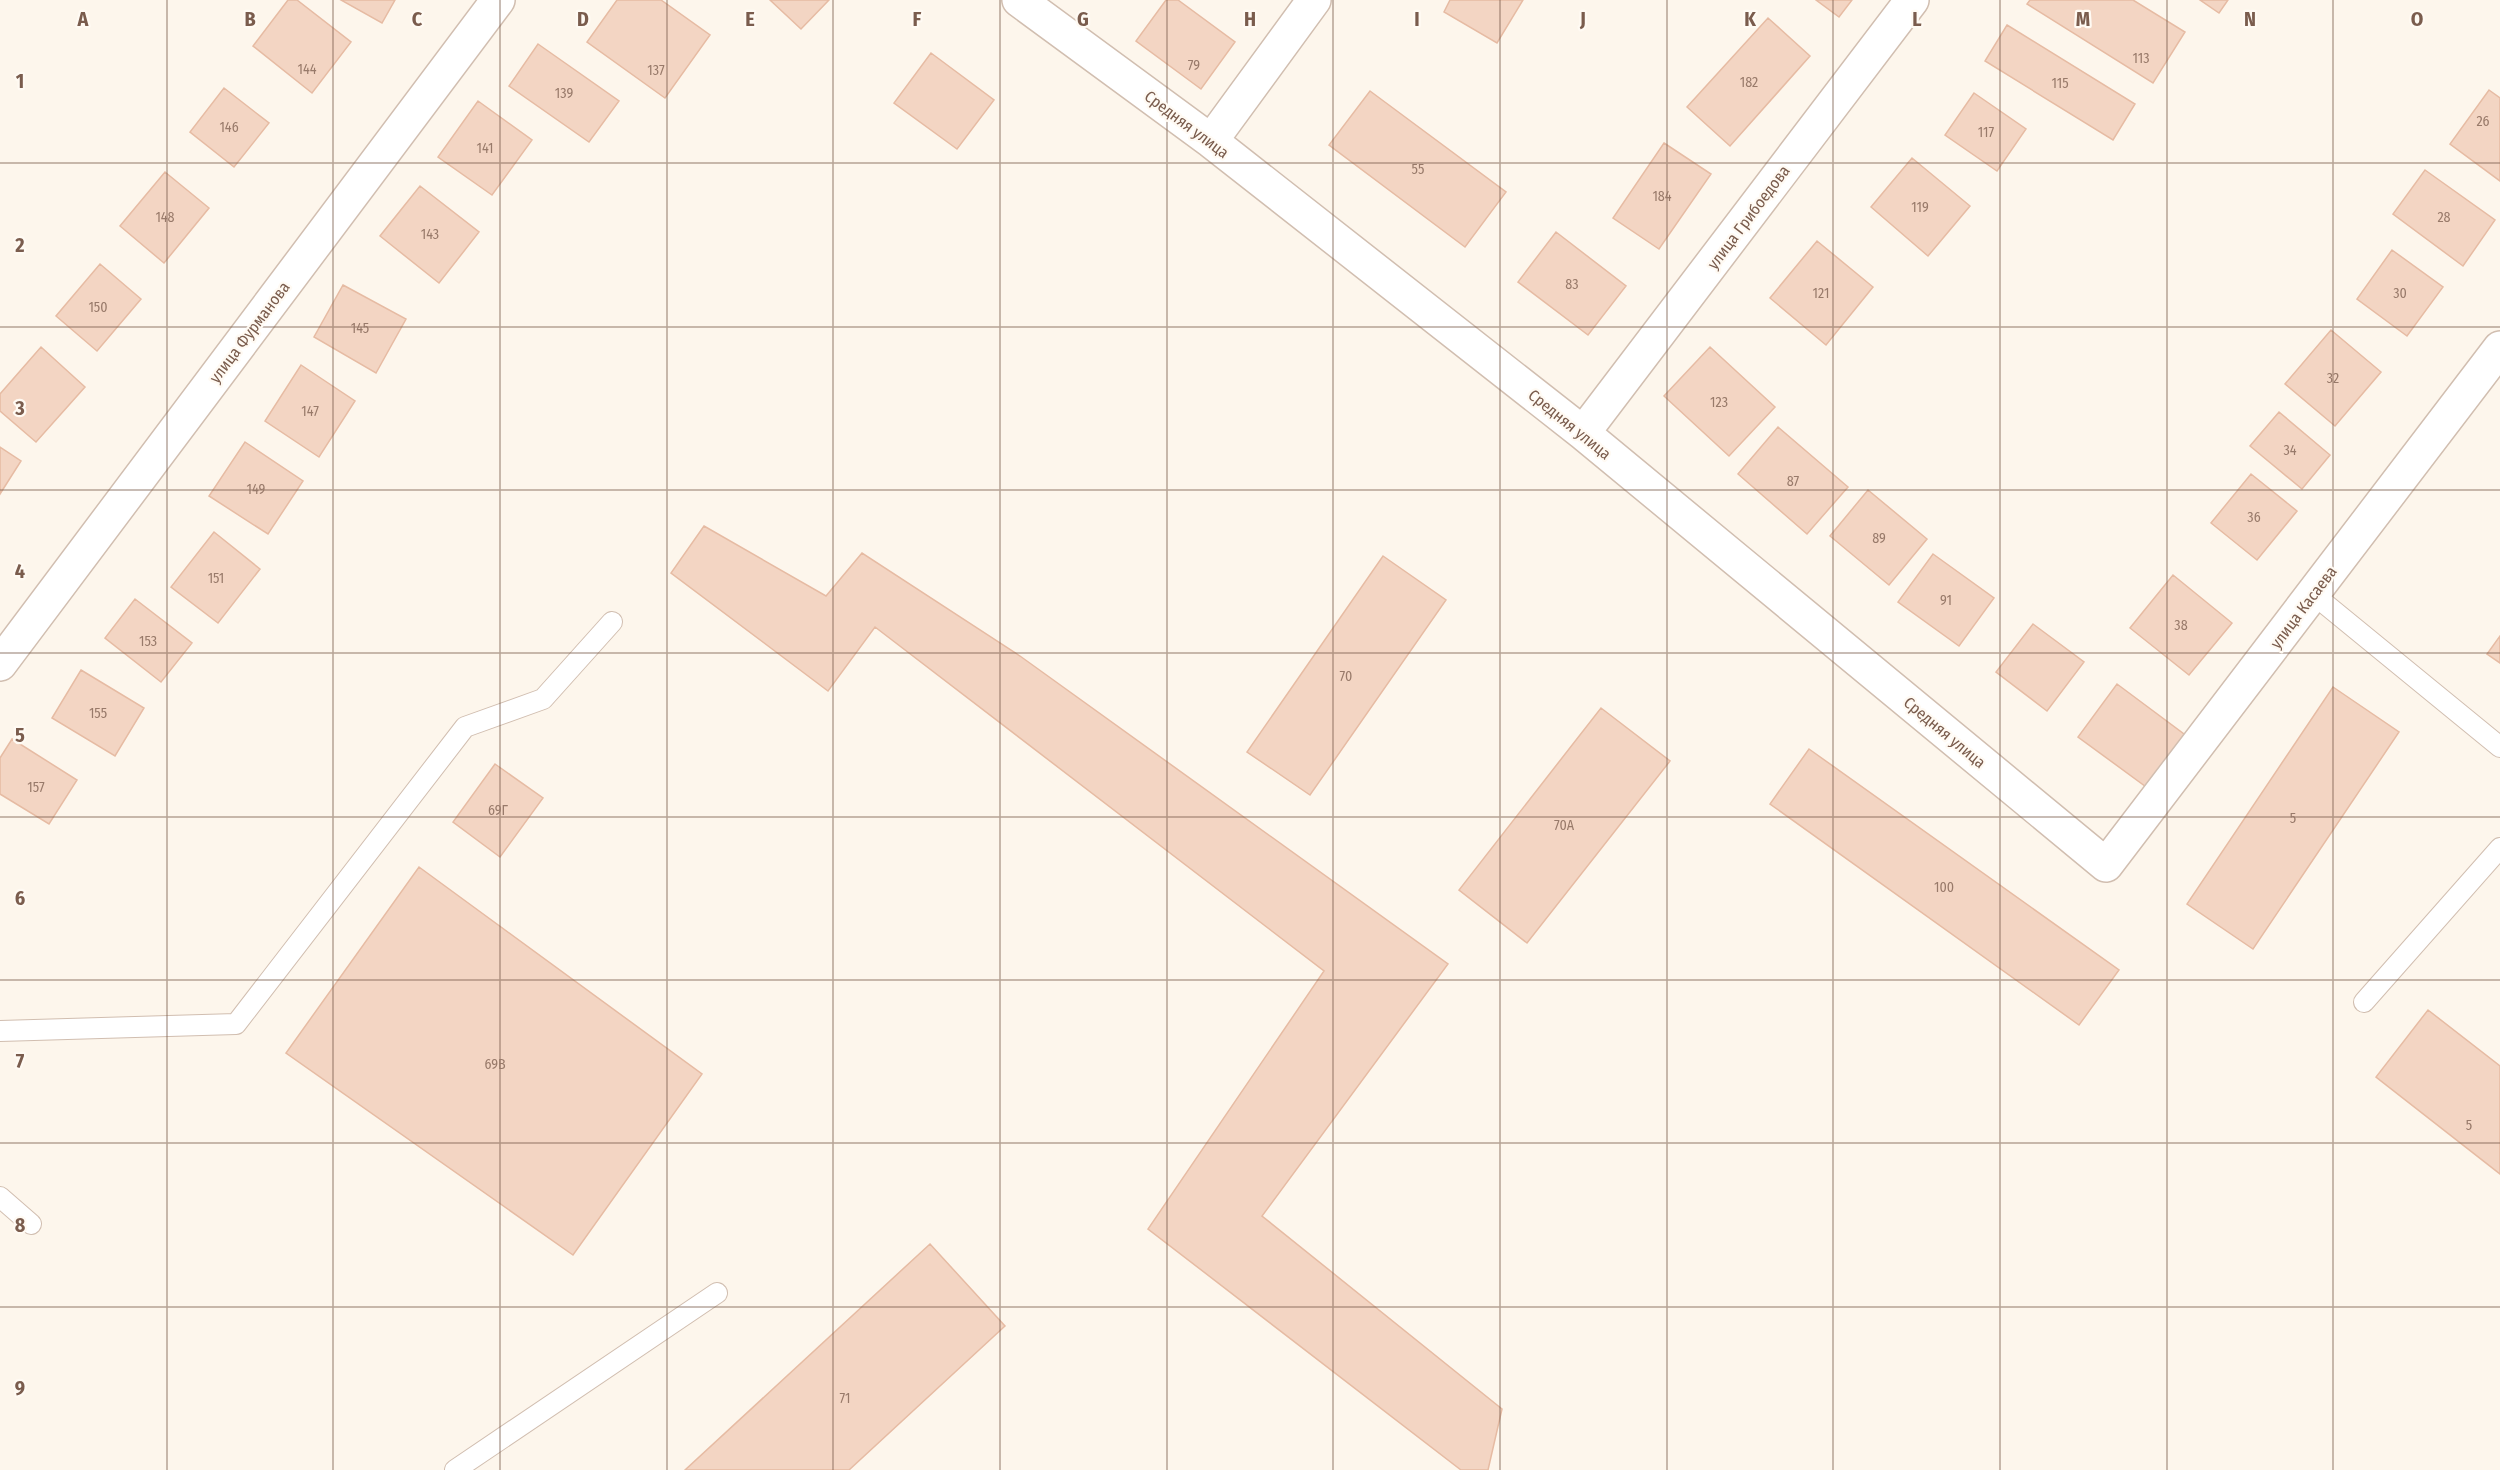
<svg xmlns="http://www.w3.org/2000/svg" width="2500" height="1470" font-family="'Fira Sans Condensed',sans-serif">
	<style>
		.building { fill: #f3d5c3; stroke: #e6bba3; stroke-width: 1.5 }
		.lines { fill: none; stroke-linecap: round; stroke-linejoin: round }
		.service-casing { stroke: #d1beb0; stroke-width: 22 }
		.minor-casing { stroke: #d1beb0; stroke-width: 36 }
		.service { stroke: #fff; stroke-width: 20 }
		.minor { stroke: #fff; stroke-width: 33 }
		.grid { fill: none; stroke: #7a5c4d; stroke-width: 1.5; stroke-opacity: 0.55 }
		.labels { text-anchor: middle; stroke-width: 4.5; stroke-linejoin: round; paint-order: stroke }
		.number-label { font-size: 14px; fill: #987a6a }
		.street-label { font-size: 16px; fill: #7a5c4d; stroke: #fffaf3 }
		.grid-label { font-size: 20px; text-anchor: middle; font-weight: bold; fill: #7a5c4d; stroke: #fffaf3; stroke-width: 4.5; stroke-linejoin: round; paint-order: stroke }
	</style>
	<rect width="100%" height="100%" fill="#fdf6ec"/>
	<path class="building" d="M288 0H297L351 42 312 93 253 46Z
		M341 0H395L382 23Z
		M617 0H661L710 35 665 98 587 42Z
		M770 0H829L801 29Z
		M1166 0H1178L1235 42 1201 89 1136 41Z
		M1450 0H1523L1497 43 1444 12Z
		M1816 0H1852L1839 17Z
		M2030 0H2133L2185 32 2153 83 2027 4Z
		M2200 0H2228L2219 13Z
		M1768 18 1810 56 1730 146 1687 107Z
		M2007 25 2135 104 2113 140 1985 61Z
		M538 44 619 101 589 142 509 86Z
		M931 53 994 100 957 149 894 103Z
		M224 88 269 123 234 167 190 132Z
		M2489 90 2500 98V181L2450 144Z
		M1370 91 1506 192 1465 247 1329 145Z
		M1974 93 2026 129 1997 171 1945 135Z
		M478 101 532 140 492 195 438 157Z
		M1664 143 1711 174 1659 249 1613 218Z
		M1912 158 1970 206 1928 256 1871 207Z
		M2425 170 2495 220 2463 266 2393 214Z
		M165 172 209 208 164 263 120 226Z
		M420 186 479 232 439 283 380 236Z
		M1556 232 1626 286 1588 335 1518 282Z
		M1817 241 1873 287 1826 345 1770 298Z
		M2392 250 2443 287 2407 336 2357 299Z
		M100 264 141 299 97 351 56 316Z
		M343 285 406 319 376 373 314 337Z
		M2331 330 2381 372 2335 426 2285 384Z
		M41 347 85 387 36 442 0 411V394Z
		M1710 347 1775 407 1729 456 1664 396Z
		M301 365 355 401 319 457 265 421Z
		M2279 412 2330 455 2302 489 2250 446Z
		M1778 427 1848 487 1807 534 1738 474Z
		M245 442 303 481 268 534 209 496Z
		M0 447 21 461 0 494Z
		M2251 474 2297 511 2257 560 2211 523Z
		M1868 490 1927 539 1889 585 1830 536Z
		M704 526 826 596 862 553 1020 656 1448 964 1262 1216 1502 1409 1488 1470H1461L1148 1229 1324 971 875 627 828 691 671 573Z
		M214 532 260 569 218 623 171 587Z
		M1933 554 1994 598 1959 646 1898 602Z
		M1383 556 1446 600 1310 795 1247 752Z
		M2173 575 2232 623 2189 675 2130 628Z
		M135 599 192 643 161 682 105 638Z
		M2033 624 2084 662 2047 711 1996 672Z
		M2500 636V663L2487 654Z
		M81 670 144 708 115 756 52 718Z
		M2117 684 2192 740 2153 792 2078 737Z
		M2333 687 2399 732 2253 949 2187 904Z
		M1601 708 1670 761 1527 943 1459 890Z
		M12 739 77 780 49 824 0 794V758Z
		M1809 749 2119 970 2079 1025 1770 804Z
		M495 764 543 798 500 857 453 822Z
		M419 867 702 1074 573 1255 286 1053Z
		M2428 1010 2500 1066V1174L2376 1077Z
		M930 1244 1005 1326 849 1470H685Z"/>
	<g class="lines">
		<g class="service-casing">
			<path id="service" d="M2313 594 2500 747
				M2364 1002 2500 848
				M0 1031 236 1024 465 727 543 699 612 622
				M0 1197 31 1224
				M455 1470 717 1293"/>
		</g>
		<g class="minor-casing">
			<path id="minor" d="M1019 0 1211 141 1583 433 2106 865 2500 348
				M1211 141 1314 0
				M1583 433 1912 0
				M0 664 498 0"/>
		</g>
		<use href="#service" class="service"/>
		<use href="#minor" class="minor"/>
	</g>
	<path class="grid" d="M167 0V1470M333 0V1470M500 0V1470M667 0V1470M833 0V1470M1000 0V1470M1167 0V1470M1333 0V1470M1500 0V1470M1667 0V1470M1833 0V1470M2000 0V1470M2167 0V1470M2333 0V1470M0 163H2500M0 327H2500M0 490H2500M0 653H2500M0 817H2500M0 980H2500M0 1143H2500M0 1307H2500"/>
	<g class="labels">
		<g class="number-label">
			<text x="2141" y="63">113</text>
			<text x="1194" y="70">79</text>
			<text x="307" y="74">144</text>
			<text x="656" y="75">137</text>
			<text x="1749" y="87">182</text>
			<text x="2060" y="88">115</text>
			<text x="564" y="98">139</text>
			<text x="2483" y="126">26</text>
			<text x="229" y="132">146</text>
			<text x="1986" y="137">117</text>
			<text x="485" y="153">141</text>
			<text x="1418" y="174">55</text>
			<text x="1662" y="201">184</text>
			<text x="1920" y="212">119</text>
			<text x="165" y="222">148</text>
			<text x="2444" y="222">28</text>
			<text x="430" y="239">143</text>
			<text x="1572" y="289">83</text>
			<text x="1821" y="298">121</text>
			<text x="2400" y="298">30</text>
			<text x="98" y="312">150</text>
			<text x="360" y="333">145</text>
			<text x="2333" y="383">32</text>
			<text x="1719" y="407">123</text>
			<text x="310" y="416">147</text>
			<text x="2290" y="455">34</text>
			<text x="1793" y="486">87</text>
			<text x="256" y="494">149</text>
			<text x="2254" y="522">36</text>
			<text x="1879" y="543">89</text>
			<text x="216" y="583">151</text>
			<text x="1946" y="605">91</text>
			<text x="2181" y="630">38</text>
			<text x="148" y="646">153</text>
			<text x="1346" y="681">70</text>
			<text x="98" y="718">155</text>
			<text x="36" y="792">157</text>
			<text x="498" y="815">69Г</text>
			<text x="2293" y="823">5</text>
			<text x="1564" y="830">70А</text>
			<text x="1944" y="892">100</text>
			<text x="495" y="1069">69В</text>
			<text x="2469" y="1130">5</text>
			<text x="845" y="1403">71</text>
		</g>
		<g class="street-label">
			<text transform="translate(1187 124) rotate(37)" y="6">Средняя улица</text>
			<text transform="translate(1748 217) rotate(-53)" y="6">улица Грибоедова</text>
			<text transform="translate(249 332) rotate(-53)" y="6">улица Фурманова</text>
			<text transform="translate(1570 424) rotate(39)" y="6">Средняя улица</text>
			<text transform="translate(2303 607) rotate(-53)" y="6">улица Касаева</text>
			<text transform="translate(1945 732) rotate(40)" y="6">Средняя улица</text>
		</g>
	</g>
	<g class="grid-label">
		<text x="83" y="26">A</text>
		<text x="250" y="26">B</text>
		<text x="417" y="26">C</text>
		<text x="583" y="26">D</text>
		<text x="750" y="26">E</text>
		<text x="917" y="26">F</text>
		<text x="1083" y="26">G</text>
		<text x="1250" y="26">H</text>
		<text x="1417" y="26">I</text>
		<text x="1583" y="26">J</text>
		<text x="1750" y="26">K</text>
		<text x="1917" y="26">L</text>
		<text x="2083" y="26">M</text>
		<text x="2250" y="26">N</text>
		<text x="2417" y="26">O</text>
		<text x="20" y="88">1</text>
		<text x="20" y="252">2</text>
		<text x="20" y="415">3</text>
		<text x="20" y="578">4</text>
		<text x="20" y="742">5</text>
		<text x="20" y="905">6</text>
		<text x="20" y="1068">7</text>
		<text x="20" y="1232">8</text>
		<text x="20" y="1395">9</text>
	</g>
</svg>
